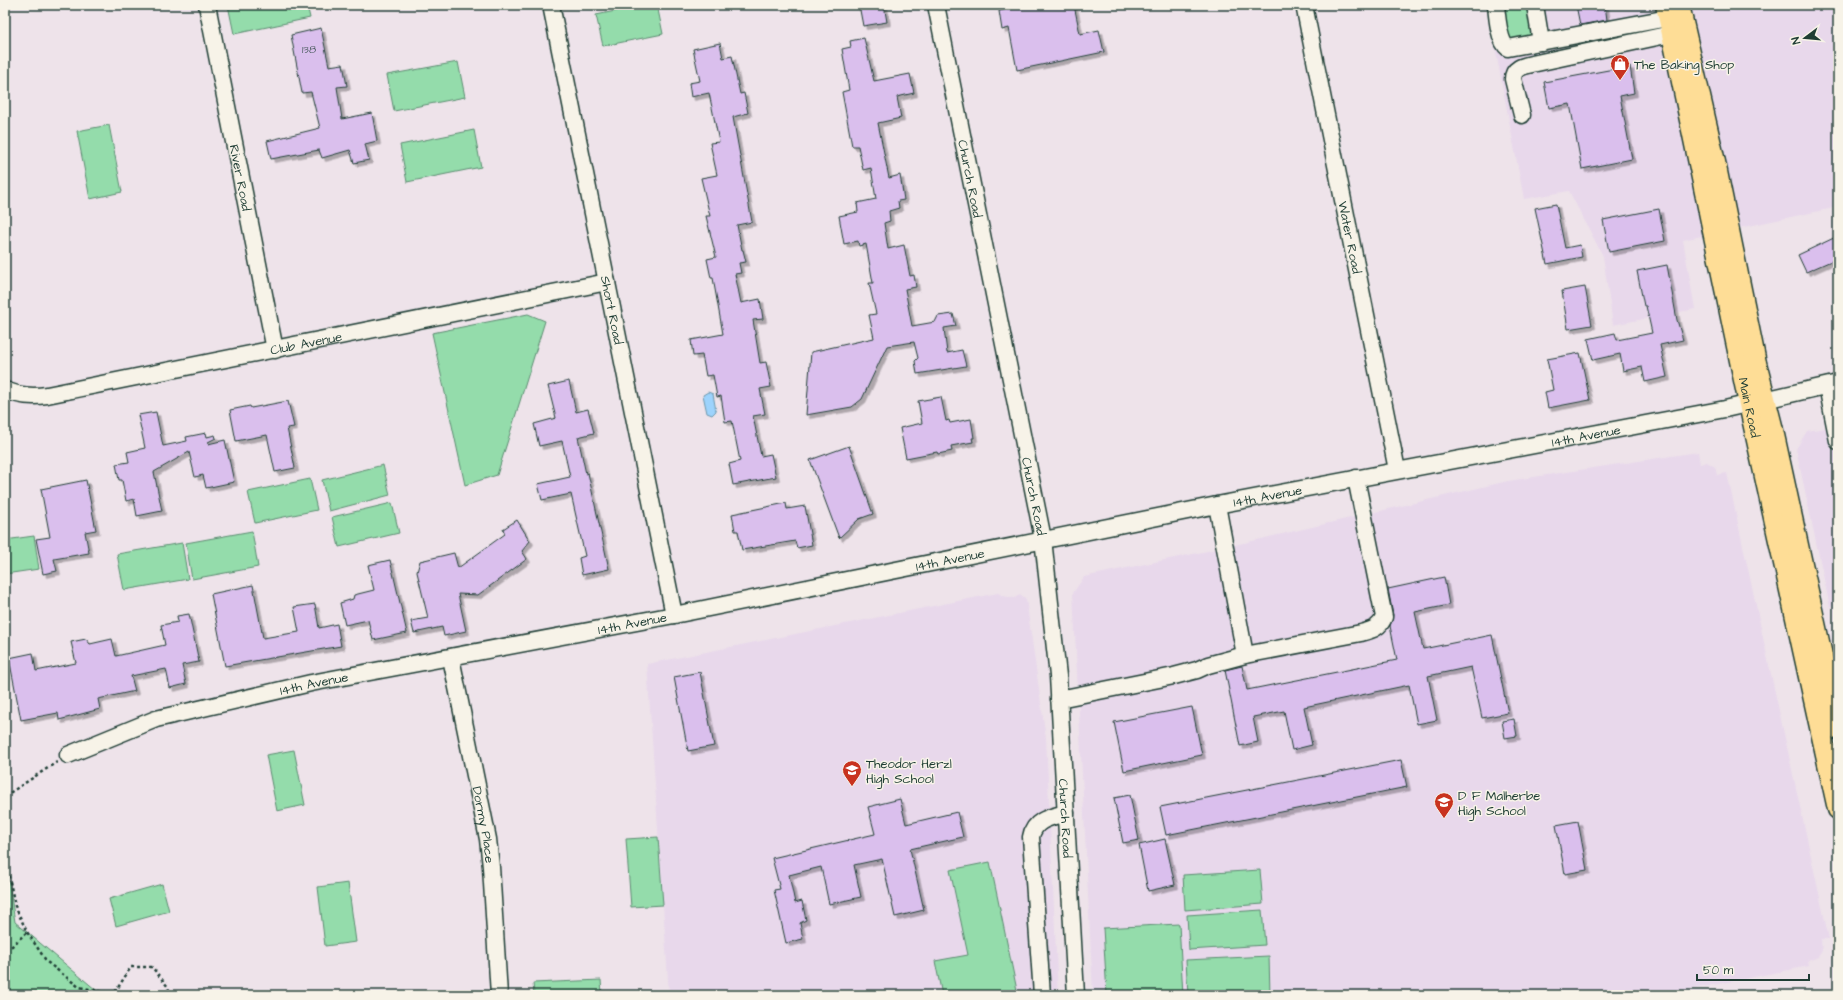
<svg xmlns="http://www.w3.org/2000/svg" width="1843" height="1000" font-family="'Architects Daughter',sans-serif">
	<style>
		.built { fill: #e8d8eb }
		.green { fill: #94dcab; stroke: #5a8c70 }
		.water { fill: #9dd3fc; stroke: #6b97ac }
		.building { fill: #dabfed; stroke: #1f3d34; filter: url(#shadow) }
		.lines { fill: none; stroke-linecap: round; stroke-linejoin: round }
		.minor-casing { stroke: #1f3d34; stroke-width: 19 }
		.major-casing { stroke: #1f3d34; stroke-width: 23 }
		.path { stroke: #1f3d34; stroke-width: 2.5; stroke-dasharray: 3 3; stroke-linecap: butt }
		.minor { stroke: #f7f3e8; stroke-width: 16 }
		.major { stroke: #fedd96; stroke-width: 20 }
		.labels { text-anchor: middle; stroke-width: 3; stroke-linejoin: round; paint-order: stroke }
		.number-label { font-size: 11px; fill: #4e5e62 }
		.poi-label { font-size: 13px; fill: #1f3d34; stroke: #f7f3e8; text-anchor: start }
		.street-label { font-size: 13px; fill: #1f3d34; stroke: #f7f3e8 }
	</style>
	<defs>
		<filter id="shadow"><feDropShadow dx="3.5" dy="3.5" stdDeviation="0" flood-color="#0004"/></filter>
	</defs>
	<rect width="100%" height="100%" fill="#eee3ea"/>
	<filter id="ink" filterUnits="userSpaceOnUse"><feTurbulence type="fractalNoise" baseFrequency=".025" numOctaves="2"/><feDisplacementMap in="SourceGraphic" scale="8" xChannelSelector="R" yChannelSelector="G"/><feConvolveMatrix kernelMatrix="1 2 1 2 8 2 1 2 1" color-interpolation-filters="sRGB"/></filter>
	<g filter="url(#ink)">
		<path class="built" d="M1487 5H1838V207L1683 240 1695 309 1613 325 1603 256 1569 191 1524 199Z
			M1838 426V605L1830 607 1796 449 1807 431Z
			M1698 452 1700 464 1707 462 1715 467 1717 475 1727 473 1829 939H1821L1822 951 1818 957 1808 961 1809 966 1663 995H1093L1073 593 1084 577 1231 546 1508 481Z
			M998 593 1003 596 1015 598 1020 594 1026 599 1046 738 1058 995H669L647 664Z"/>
		<path class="green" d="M228 5H307L310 18 234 34Z
			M645 5H657L663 34 603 46 596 15Z
			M1500 5H1530L1537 37 1509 43Z
			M458 62 465 97 394 111 387 75Z
			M109 125 122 192 90 199 77 131Z
			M474 130 481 167 407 182 400 145Z
			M528 314 545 321 497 475 465 485 432 333Z
			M383 465 390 495 329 511 322 480Z
			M310 479 317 510 255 523 248 492Z
			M392 503 399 533 339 547 332 517Z
			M252 531 258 567 192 579 186 543Z
			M34 536 39 569 5 574V540Z
			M182 543 188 579 124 590 117 554Z
			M294 750 305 805 277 811 266 755Z
			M658 837 663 905 631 907 626 839Z
			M5 858 15 922 102 995H5Z
			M990 862 1018 995H942L935 961 968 955 950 870Z
			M1260 870 1263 904 1185 910 1183 875Z
			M348 883 356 942 325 946 318 887Z
			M162 884 169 911 116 926 109 899Z
			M1262 910 1265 945 1189 950 1187 915Z
			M1179 924 1183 995H1107L1103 928Z
			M1269 956 1270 995H1188L1186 960Z
			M601 980 602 995H534L533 983Z"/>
		<path class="water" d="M708 392 713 394 716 411 712 415 707 413 703 395Z"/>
		<path class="building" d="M859 5H884L887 22 863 26Z
			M1011 5H1074L1080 34 1099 30 1104 52 1017 70 1009 28 1002 30 999 11 1012 8Z
			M1576 5H1605L1607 20 1580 25Z
			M321 28 329 66 343 64 347 86 337 87 342 119 372 113 377 141 365 144 369 160 354 163 350 150 322 158 319 150 271 159 267 141 320 128 311 92 302 93 291 35Z
			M864 38 874 81 910 74 914 93 897 97 901 118 878 123 889 178 900 175 902 187 904 200 898 201 899 208 889 211 890 221 884 223 888 249 904 245 910 276 914 275 916 287 905 289 912 326 935 322 938 316 953 314 956 326 944 328 947 353 962 350 966 366 917 374 915 361 918 358 914 342 887 346 862 399 852 407 806 415 811 352 874 338 869 315 876 314 869 283H873L866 244 859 246 858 241 844 244 839 216 858 212 857 203 876 199 871 168 863 170 858 146H852L842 92 849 90 842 49 851 47 850 41Z
			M720 43 723 58 732 56 740 94 744 93 748 113 733 117 752 222 737 225 742 250H743L746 262 739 263 741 273 735 274 741 303 760 299 763 319 753 320 760 363 766 362 771 387 760 389 765 414 753 416 761 456 771 454 776 477 733 485 729 464 740 461 732 421 725 422 721 396 717 397 713 375 706 376 702 355 693 356 691 340 723 334 713 278H711L707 259 716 257 706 216H710L701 178 717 175 710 143 719 142 709 93 691 97 689 83 700 81 693 49Z
			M1630 66 1634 93 1620 96 1632 159 1582 169 1570 104 1549 108 1544 82Z
			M1556 204 1565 248 1580 245 1582 257 1547 264 1535 208Z
			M1659 209 1665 241 1609 252 1603 220Z
			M1838 236V258L1806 272 1798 255Z
			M1667 265 1677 320 1683 340 1660 345 1667 377 1645 382 1642 367 1623 371 1620 354 1593 360 1588 339 1615 333 1617 340 1652 333 1646 306H1644L1637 271Z
			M1585 287 1592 325 1568 329 1562 291Z
			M1580 353 1590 400 1548 408 1545 392 1553 390 1547 359Z
			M569 381 576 412 588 409 594 433 578 437 586 474 588 473 609 569 582 575 579 558 585 556 571 494 542 500 538 484 570 477 562 441 539 446 534 424 556 418 548 386Z
			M941 397 946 421 949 420 950 423 971 419 974 438H972L973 442 951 446 952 451 938 454 937 452 906 458 900 428 922 423 918 401Z
			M288 401 294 427 287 428 295 468 275 472 267 435 236 441 230 410 250 406 251 408Z
			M156 412 163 446 187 441 186 437 206 433 207 437 215 435 216 438 208 442V444L225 440 234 482 206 488 203 475 195 477 189 452 154 472 162 511 137 516 134 499 126 501 122 480H119L116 464 129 462 127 452 145 448 138 415Z
			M849 446 873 514 859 519 839 538 810 460Z
			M86 480 96 530 85 532 89 553 54 559 57 571 43 574 36 539 50 537 41 489Z
			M786 503 787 509 805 506 812 545 797 548 795 541 742 550 738 531H735L732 514Z
			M517 520 530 541 522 551 527 559 478 595 458 594 466 631 444 636 442 627 414 633 411 621 428 618 417 572 420 561 454 553 458 568 505 534 503 529Z
			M390 560 407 633 373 640 368 620 345 625 340 603 353 599 354 595 374 590 368 565Z
			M1444 577 1449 605 1415 612 1423 649 1492 635 1508 713 1482 718 1471 667 1428 676 1437 720 1417 724 1409 685 1304 707 1312 745 1292 750 1284 711 1253 717 1258 742 1240 746 1225 670 1242 666 1247 690 1397 660 1390 626 1393 615 1388 589Z
			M253 585 263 638 299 632 294 607 315 604 319 628 337 624 341 646 225 666 211 594Z
			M189 614 199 662 182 665 186 684 170 688 166 669 131 676 135 691 98 699 100 709 59 720 58 713 21 720 9 658 33 653 36 671 76 663 71 642 86 639 90 644 112 639 116 656 165 645 161 625 178 622 177 616Z
			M700 672 714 746 688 751 674 677Z
			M1192 707 1202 755 1124 771 1114 722Z
			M1514 719 1517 736 1505 738 1502 721Z
			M1401 760 1407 787 1166 835 1160 807Z
			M1130 795 1139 840 1123 843 1114 798Z
			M900 799 906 824 957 812 963 837 910 849 924 910 895 917 882 859 854 865 861 897 829 904 821 867 789 875 795 903 802 901 806 920 800 923 803 939 786 943 774 890 780 889 772 858 875 834 868 807Z
			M1578 821 1587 870 1565 874 1556 825Z
			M1165 839 1175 885 1148 891 1139 845Z"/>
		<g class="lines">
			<g class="minor-casing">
				<g id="minor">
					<path id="s1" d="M207 5 275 350"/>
					<path id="s2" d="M551 5 674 615"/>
					<path id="s3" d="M936 5 1043 539 1058 676 1076 995"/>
					<path id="s4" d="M1304 5 1397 470"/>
					<path d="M1496 5C1497 16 1499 42 1508 48L1668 18"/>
					<path d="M1535 5 1541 42"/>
					<path d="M1522 115 1513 79C1513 68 1523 66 1532 64L1671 34"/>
					<path d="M1827 386 1838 441"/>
					<path id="s5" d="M5 390C20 396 31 397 47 395L607 282"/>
					<path d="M1217 505 1245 655"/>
					<path id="s6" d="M451 658 488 839 491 867 499 995"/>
					<path d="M1059 699 1174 676 1197 670 1208 665 1245 655 1361 633C1372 630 1380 628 1384 617L1356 478"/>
					<path id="s7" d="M68 755 156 719 311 683 674 615 1217 505 1725 409 1838 383"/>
					<path d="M1042 995 1031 837C1034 819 1052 817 1066 813"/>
				</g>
			</g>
			<g class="major-casing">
				<g id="major">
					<path id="s8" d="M1666 5 1749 404 1838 809"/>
					<path d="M1679 5 1715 162 1756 363 1772 426 1838 729"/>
				</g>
			</g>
			<path class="path" d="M5 796 57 762
				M5 858 15 906 27 932 47 962 79 987 114 994 131 967H152L168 987 170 995
				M5 948 12 946 27 932"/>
			<use href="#minor" class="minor"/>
			<use href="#major" class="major"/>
		</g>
	</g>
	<defs>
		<g id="shop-pin" transform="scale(1)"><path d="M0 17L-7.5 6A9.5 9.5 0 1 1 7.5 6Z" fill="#c8321e" stroke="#f7f3e8"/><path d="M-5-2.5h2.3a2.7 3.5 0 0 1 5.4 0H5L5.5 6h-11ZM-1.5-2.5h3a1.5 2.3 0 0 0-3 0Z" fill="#fff"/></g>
		<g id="school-pin" transform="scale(1)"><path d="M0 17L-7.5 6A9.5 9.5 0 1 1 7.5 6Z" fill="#c8321e" stroke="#f7f3e8"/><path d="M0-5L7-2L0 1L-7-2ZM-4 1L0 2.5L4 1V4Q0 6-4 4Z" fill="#fff"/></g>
	</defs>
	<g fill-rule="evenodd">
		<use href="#shop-pin" x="1620" y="64"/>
		<use href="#school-pin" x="852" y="770"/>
		<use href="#school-pin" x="1444" y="802"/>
	</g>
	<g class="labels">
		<g class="number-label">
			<text x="309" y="53">138</text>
		</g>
		<g class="poi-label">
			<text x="1634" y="69">The Baking Shop</text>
			<text x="866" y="768">Theodor Herzl<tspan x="866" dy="15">High School</tspan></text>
			<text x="1458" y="800">D F Malherbe<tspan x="1458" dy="15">High School</tspan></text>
		</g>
		<g class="street-label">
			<text dy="5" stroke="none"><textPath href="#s1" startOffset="176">River Road</textPath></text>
			<text dy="5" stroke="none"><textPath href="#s3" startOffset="177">Church Road</textPath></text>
			<text dy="5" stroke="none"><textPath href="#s4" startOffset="237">Water Road</textPath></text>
			<text dy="5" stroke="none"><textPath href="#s2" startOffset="311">Short Road</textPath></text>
			<text dy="5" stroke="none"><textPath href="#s5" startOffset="307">Club Avenue</textPath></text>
			<text dy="5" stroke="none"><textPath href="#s8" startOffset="411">Main Road</textPath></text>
			<text dy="5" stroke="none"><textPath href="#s7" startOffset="1553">14th Avenue</textPath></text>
			<text dy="5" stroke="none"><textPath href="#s7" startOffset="1229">14th Avenue</textPath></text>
			<text dy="5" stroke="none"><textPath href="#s3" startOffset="501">Church Road</textPath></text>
			<text dy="5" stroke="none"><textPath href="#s7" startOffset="905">14th Avenue</textPath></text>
			<text dy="5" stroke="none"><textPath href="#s7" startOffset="581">14th Avenue</textPath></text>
			<text dy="5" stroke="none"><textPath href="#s7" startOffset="257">14th Avenue</textPath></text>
			<text dy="5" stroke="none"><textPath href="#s3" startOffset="825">Church Road</textPath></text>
			<text dy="5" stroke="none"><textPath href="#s6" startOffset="170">Dormy Place</textPath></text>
		</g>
	</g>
	<rect width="1843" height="1000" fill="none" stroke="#f7f3e8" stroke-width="20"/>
	<rect x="10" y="10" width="1823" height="980" fill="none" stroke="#1f3d34" stroke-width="1.5" filter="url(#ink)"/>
	<g transform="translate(1805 38) rotate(254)" stroke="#f7f3e8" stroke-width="3" paint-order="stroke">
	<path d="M0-3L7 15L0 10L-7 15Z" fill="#1f3d34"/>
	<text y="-6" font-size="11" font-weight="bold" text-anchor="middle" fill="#1f3d34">N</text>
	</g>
	<path d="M1697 974v6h112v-6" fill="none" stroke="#1f3d34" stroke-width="2"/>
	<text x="1703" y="974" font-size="12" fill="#1f3d34" stroke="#f7f3e8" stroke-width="3" paint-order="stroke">50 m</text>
</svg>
